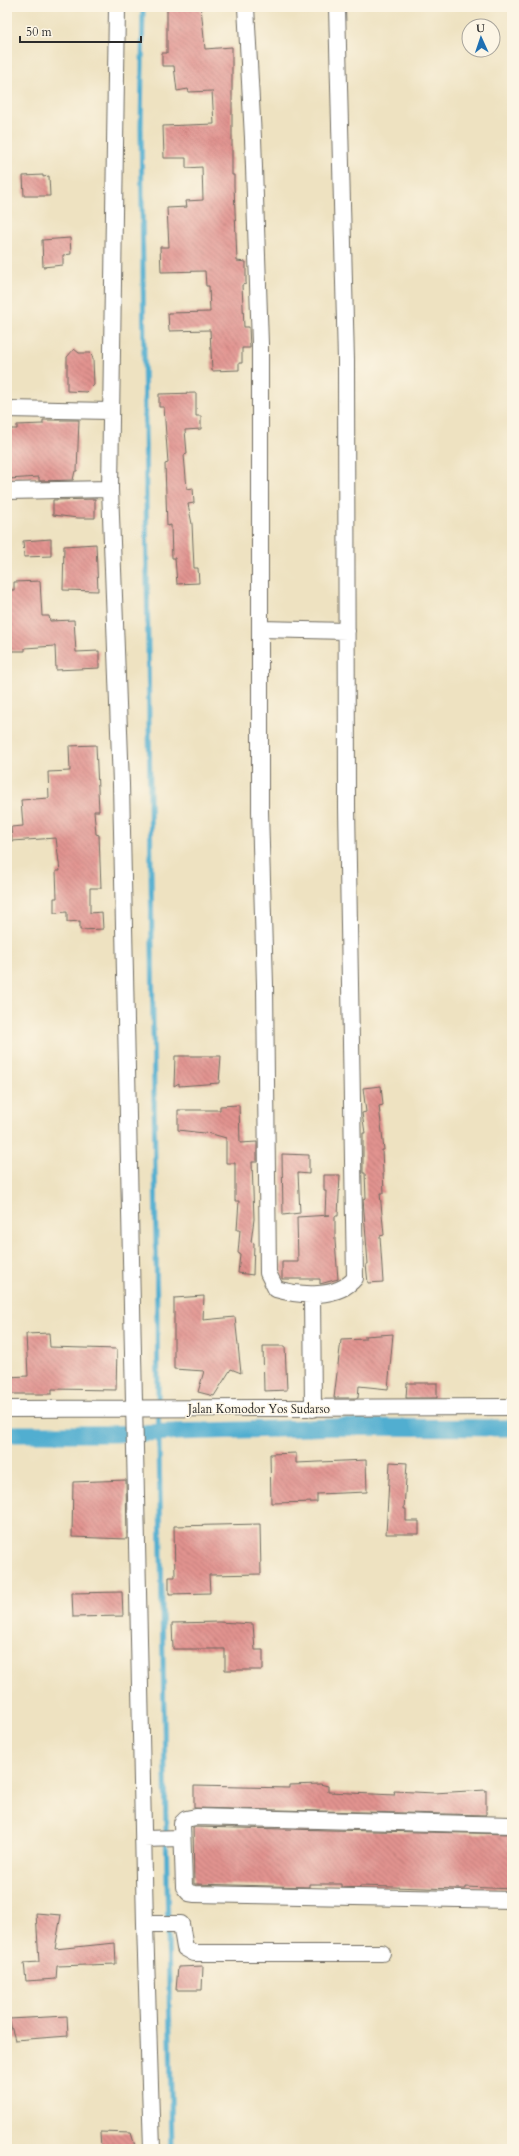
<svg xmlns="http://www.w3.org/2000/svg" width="519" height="2156" font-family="Cardo,serif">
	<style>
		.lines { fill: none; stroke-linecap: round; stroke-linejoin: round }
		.stream { stroke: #51aed0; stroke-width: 5 }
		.canal { stroke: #51aed0; stroke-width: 17 }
		.building { fill: url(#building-back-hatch) }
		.minor-casing { stroke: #6f6b60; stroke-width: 18 }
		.minor { stroke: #fff; stroke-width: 16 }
		.labels { text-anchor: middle; stroke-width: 3; stroke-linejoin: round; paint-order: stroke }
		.street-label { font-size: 12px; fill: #2b2b2b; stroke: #fcf5e5 }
	</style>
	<defs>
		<pattern id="building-back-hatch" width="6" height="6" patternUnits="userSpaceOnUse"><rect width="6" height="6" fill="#e1938f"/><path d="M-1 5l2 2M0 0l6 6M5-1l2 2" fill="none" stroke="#b77875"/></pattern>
	</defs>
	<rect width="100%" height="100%" fill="#fcf5e5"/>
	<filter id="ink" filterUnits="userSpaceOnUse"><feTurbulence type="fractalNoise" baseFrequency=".025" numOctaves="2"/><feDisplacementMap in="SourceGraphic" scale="8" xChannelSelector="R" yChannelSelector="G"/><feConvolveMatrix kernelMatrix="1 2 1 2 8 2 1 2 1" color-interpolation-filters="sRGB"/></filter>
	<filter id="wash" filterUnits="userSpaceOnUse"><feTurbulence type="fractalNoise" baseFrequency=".012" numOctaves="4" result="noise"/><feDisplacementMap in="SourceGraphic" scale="16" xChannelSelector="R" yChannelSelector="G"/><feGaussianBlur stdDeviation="0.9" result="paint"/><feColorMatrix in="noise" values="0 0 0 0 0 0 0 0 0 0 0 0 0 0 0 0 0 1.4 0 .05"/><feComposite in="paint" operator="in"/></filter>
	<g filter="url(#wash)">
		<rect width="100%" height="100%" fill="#eee2c1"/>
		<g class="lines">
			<path class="stream" d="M143 7 141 127 158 1391 172 2149"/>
			<path class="canal" d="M7 1434H109L338 1427 512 1428"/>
		</g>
		<g id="blocks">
			<path class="building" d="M167 7H201L205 49 232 47V175H234V186L237 261 246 262V284L242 285 244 327H249L250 348H242V363H239V370L212 371 210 330 169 331 168 313 210 312 209 286H206L205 271 161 272 160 247H169L167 208 187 207 186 201 203 200 202 167 186 168V158H164L163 126 214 124 212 91 189 92 188 89 177 91 174 66H162V53H167Z
				M43 175V177L49 176 50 196H24L23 176Z
				M70 238 71 254 63 255V265L43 267 42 240Z
				M74 349 79 353H91L93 359 94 385 87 392 67 391V357Z
				M196 393V416H201V429L185 430 187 454 184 455 187 489 193 488 194 503 188 504 192 524 194 568H198L199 583 177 584 175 558H172L171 525 167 526 165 464 168 463 164 407H159V394Z
				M43 420H79L77 471H75L73 480 39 481V477L8 479 7 429H17V425L43 424Z
				M95 499V518H78L53 515V500Z
				M51 539V556L24 557 23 541Z
				M96 544 98 591 63 590 64 546Z
				M40 581 42 616H49L50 621 74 620 76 652 99 651V668L56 670 55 646 25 648V651H8L7 590H14V582Z
				M96 745 99 811H94L96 834 99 835 101 888H90V913L102 912 103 929 80 930V921L67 922V912L54 913V898H57L56 871H60L56 838 12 841 11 827 23 826 21 800 49 798 48 772 70 771 69 746Z
				M175 1056H221L219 1083 179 1086V1083L174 1086Z
				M381 1086 383 1105 379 1106 384 1150H382L384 1193H380L384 1235 380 1236 383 1282 368 1283 366 1264H368L363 1199 366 1198 365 1173H363V1133H365L362 1113 366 1112 363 1088Z
				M239 1105 240 1143 257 1142V1162H252L254 1219 251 1242 254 1243 253 1275 238 1273 240 1254 238 1253 240 1230H237L239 1201H235V1163H226V1138L212 1134 178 1130V1110H220V1106Z
				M282 1154 309 1155V1174L298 1173 300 1213 283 1215Z
				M324 1175H340L338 1216H335V1241L338 1279 320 1284V1279H282V1262H298L297 1217 330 1215H325L326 1191H324Z
				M204 1296 203 1320 235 1317 241 1373 231 1369 214 1396 198 1392 204 1371 174 1369V1298Z
				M49 1333 50 1347 117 1349 116 1390 52 1389V1394H7V1377L28 1376 26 1334Z
				M393 1334 388 1389 359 1386 358 1398H334L341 1340 365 1339V1336Z
				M263 1346H285L287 1390 264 1391Z
				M407 1383H437V1398H406Z
				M296 1453V1463L366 1460 367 1492 317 1494V1502L271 1503 270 1454Z
				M390 1462 407 1463 404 1509H406V1521H419V1534H386Z
				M126 1480 127 1539 72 1537 73 1482Z
				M260 1524 261 1574 209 1575 210 1593 169 1594V1577H175L174 1526Z
				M122 1592 123 1616 73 1617 72 1593Z
				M219 1622 253 1624 255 1650H263V1670H225V1649H173L172 1623Z
				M320 1784 328 1786V1792L395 1795 394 1791 434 1793 486 1790V1815L194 1808V1786L289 1788V1785Z
				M193 1827 512 1834V1889L466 1887V1889H457L360 1886V1888L341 1887V1884H309V1887L194 1884Z
				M36 1913 61 1915 55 1949 115 1943 116 1964 57 1966 56 1979 26 1981 24 1963 39 1962Z
				M203 1966 202 1990H176L178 1967Z
				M67 2016 68 2036 15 2040 9 2019Z
				M100 2132 131 2133 136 2149H101Z"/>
		</g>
	</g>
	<g filter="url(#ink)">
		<use href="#blocks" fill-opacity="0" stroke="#6f6b60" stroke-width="1"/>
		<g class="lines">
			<g class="minor-casing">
				<path id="minor" d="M117 7 110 489 121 784 145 1924 152 2149
					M246 7 253 138 260 344V811L265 985 268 1273 276 1289C300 1296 338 1299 355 1278L347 807 346 361 337 7
					M7 409 110 411
					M7 491 110 489
					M260 629 347 631
					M312 1295 313 1409
					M7 1409 512 1407
					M512 1825 196 1817 186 1819 182 1823 184 1887 189 1893 195 1894 512 1900
					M143 1839 182 1838
					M145 1924H181L185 1948 194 1953H382"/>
			</g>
			<use href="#minor" class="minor"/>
		</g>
	</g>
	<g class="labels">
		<g class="street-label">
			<text x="259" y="1413">Jalan Komodor Yos Sudarso</text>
		</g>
	</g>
	<rect width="519" height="2156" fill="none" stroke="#fcf5e5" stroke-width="24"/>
	<g transform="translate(481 38) rotate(357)"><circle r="19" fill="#fcf5e5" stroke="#a8a49b"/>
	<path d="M0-3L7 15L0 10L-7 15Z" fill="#1f6fb2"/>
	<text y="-6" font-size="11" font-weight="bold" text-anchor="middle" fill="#2b2b2b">U</text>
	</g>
	<path d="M20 36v6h121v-6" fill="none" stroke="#2b2b2b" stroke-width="2"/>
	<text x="26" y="36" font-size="12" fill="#2b2b2b" stroke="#fcf5e5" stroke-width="3" paint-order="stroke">50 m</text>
</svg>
